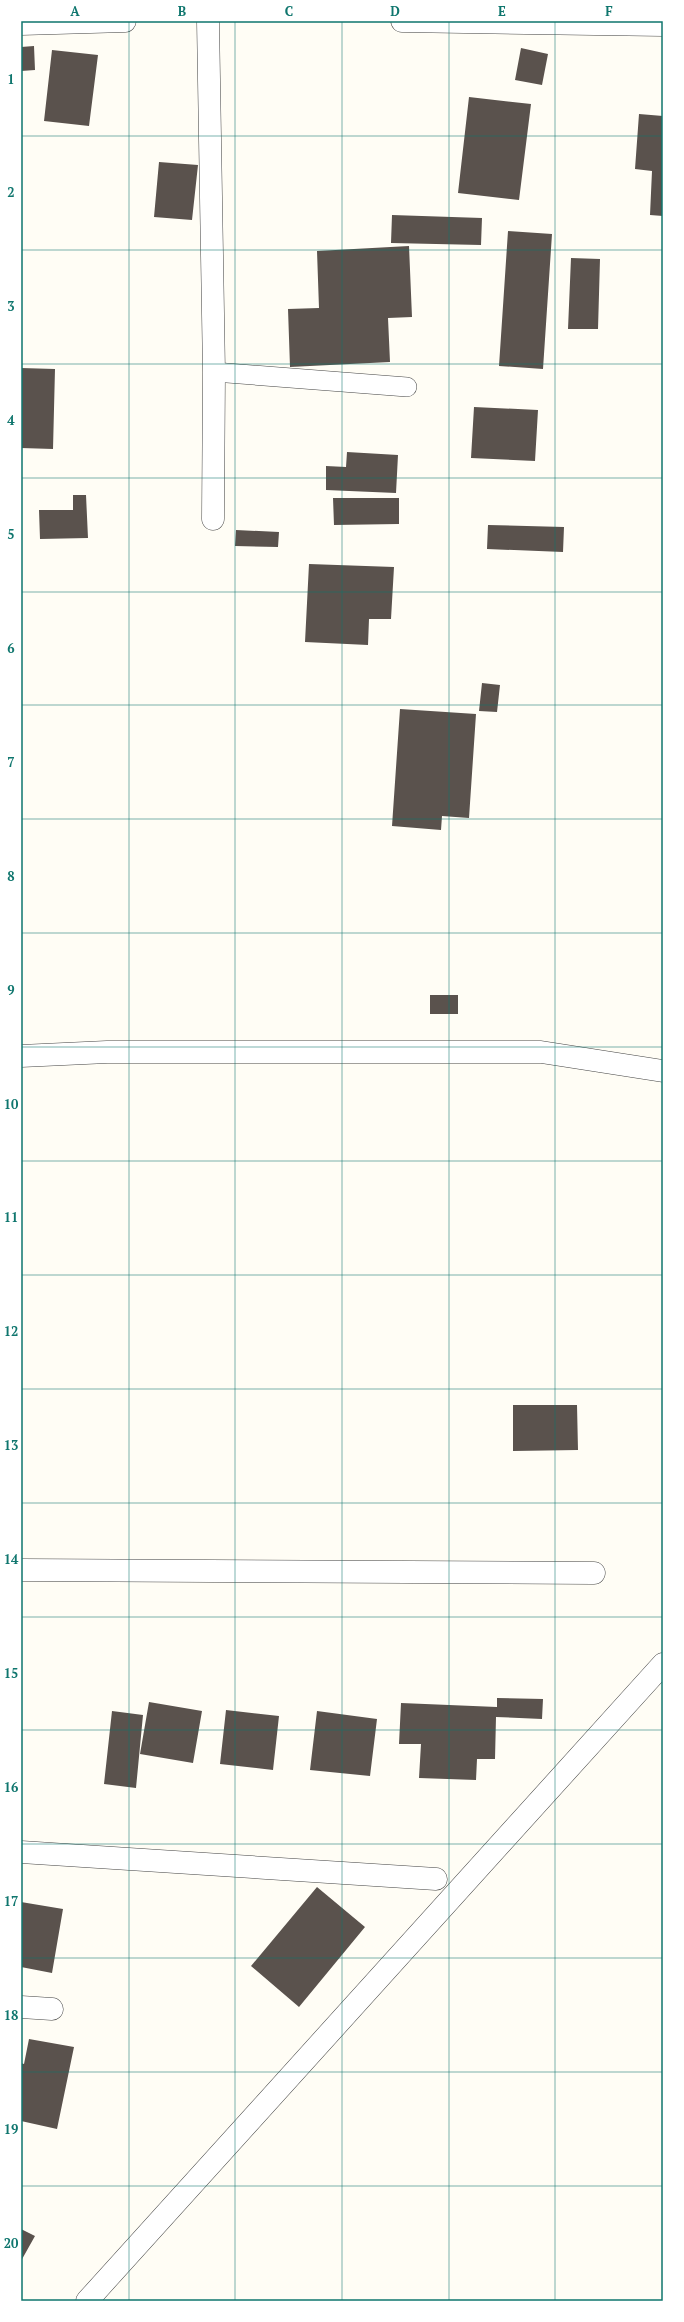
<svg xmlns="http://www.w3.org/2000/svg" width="684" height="2322" font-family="'PT Serif',serif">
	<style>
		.building { fill: #5a524d }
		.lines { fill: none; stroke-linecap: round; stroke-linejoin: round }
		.lane-casing { stroke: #444; stroke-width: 20 }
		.street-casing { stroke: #444; stroke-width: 23 }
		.lane { stroke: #fff; stroke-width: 19 }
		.street { stroke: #fff; stroke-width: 22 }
		.grid { fill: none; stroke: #0f766e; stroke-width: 1; stroke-opacity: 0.55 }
		.neatline { fill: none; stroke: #0f766e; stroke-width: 1.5 }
		.grid-label { font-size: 13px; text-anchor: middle; font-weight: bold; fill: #0f766e }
	</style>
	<rect width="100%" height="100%" fill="#fffdf5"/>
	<path class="building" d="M34 46 35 70 21 71V47Z
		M521 48 548 54 542 85 515 80Z
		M52 50 98 55 89 126 44 121Z
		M469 97 531 104 519 200 458 193Z
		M639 114 663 116V216L650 215 652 171 635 169Z
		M159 162 198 165 192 220 154 217Z
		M392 215 482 218 481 245 391 243Z
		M508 231 552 234 543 369 499 366Z
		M409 246 412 317 388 318 390 362 290 367 288 309 319 308 317 251Z
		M571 258 600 259 598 329H568Z
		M21 368 55 369 53 449 21 448Z
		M474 407 538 410 535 461 471 458Z
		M347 452 398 455 396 493 326 490V466L346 467Z
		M73 495H86L88 538 40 539 39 510H73Z
		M333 498H399V524L334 525Z
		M488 525 564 527 563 552 487 549Z
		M236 530 279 532 278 547 235 546Z
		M309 564 394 567 391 619H369L368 645 305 642Z
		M482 683 500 685 497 712 479 711Z
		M400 709 476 714 469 818 442 816 441 830 392 826Z
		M430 995H458V1014H430Z
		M513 1405H577L578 1450 513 1451Z
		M497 1698 543 1699 542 1719 496 1717 495 1759H477L476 1780 419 1778 421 1744H399L401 1703 497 1707Z
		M149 1702 202 1711 193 1763 140 1754Z
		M226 1710 279 1716 273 1770 220 1764Z
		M112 1711 143 1715 136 1788 104 1784Z
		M317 1711 377 1719 370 1776 310 1770Z
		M317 1887 365 1927 299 2007 251 1966Z
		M21 1902 63 1909 52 1973 21 1967Z
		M29 2039 74 2047 57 2129 21 2121V2063L24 2064Z
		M21 2229 35 2236 21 2261Z"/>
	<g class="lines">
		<g class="lane-casing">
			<path id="lane" d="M214 372 407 387"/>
		</g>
		<g class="street-casing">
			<path id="street" d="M208 21 214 372 213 519
				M402 21 663 25
				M21 24 125 21
				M21 1056 107 1052H541L663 1071
				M21 1570 594 1573
				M21 1852 436 1879
				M21 2007 52 2009
				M87 2301 663 1664"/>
		</g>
		<use href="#lane" class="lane"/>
		<use href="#street" class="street"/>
	</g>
	<path class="grid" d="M129 21V2301M235 21V2301M342 21V2301M449 21V2301M555 21V2301M21 136H663M21 250H663M21 364H663M21 478H663M21 592H663M21 705H663M21 819H663M21 933H663M21 1047H663M21 1161H663M21 1275H663M21 1389H663M21 1503H663M21 1617H663M21 1730H663M21 1844H663M21 1958H663M21 2072H663M21 2186H663"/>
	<rect width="684" height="2322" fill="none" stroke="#ffffff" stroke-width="44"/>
	<rect x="22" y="22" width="640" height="2278" class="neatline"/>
	<g class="grid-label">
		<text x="75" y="16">A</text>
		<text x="182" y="16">B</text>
		<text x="289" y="16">C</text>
		<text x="395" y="16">D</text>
		<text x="502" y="16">E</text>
		<text x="609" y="16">F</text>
		<text x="11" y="84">1</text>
		<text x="11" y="197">2</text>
		<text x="11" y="311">3</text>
		<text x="11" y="425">4</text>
		<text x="11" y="539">5</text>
		<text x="11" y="653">6</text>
		<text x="11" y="767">7</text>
		<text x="11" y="881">8</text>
		<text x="11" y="995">9</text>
		<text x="11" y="1109">10</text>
		<text x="11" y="1222">11</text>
		<text x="11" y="1336">12</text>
		<text x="11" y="1450">13</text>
		<text x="11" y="1564">14</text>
		<text x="11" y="1678">15</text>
		<text x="11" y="1792">16</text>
		<text x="11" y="1906">17</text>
		<text x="11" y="2020">18</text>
		<text x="11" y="2134">19</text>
		<text x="11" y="2248">20</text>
	</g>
</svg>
